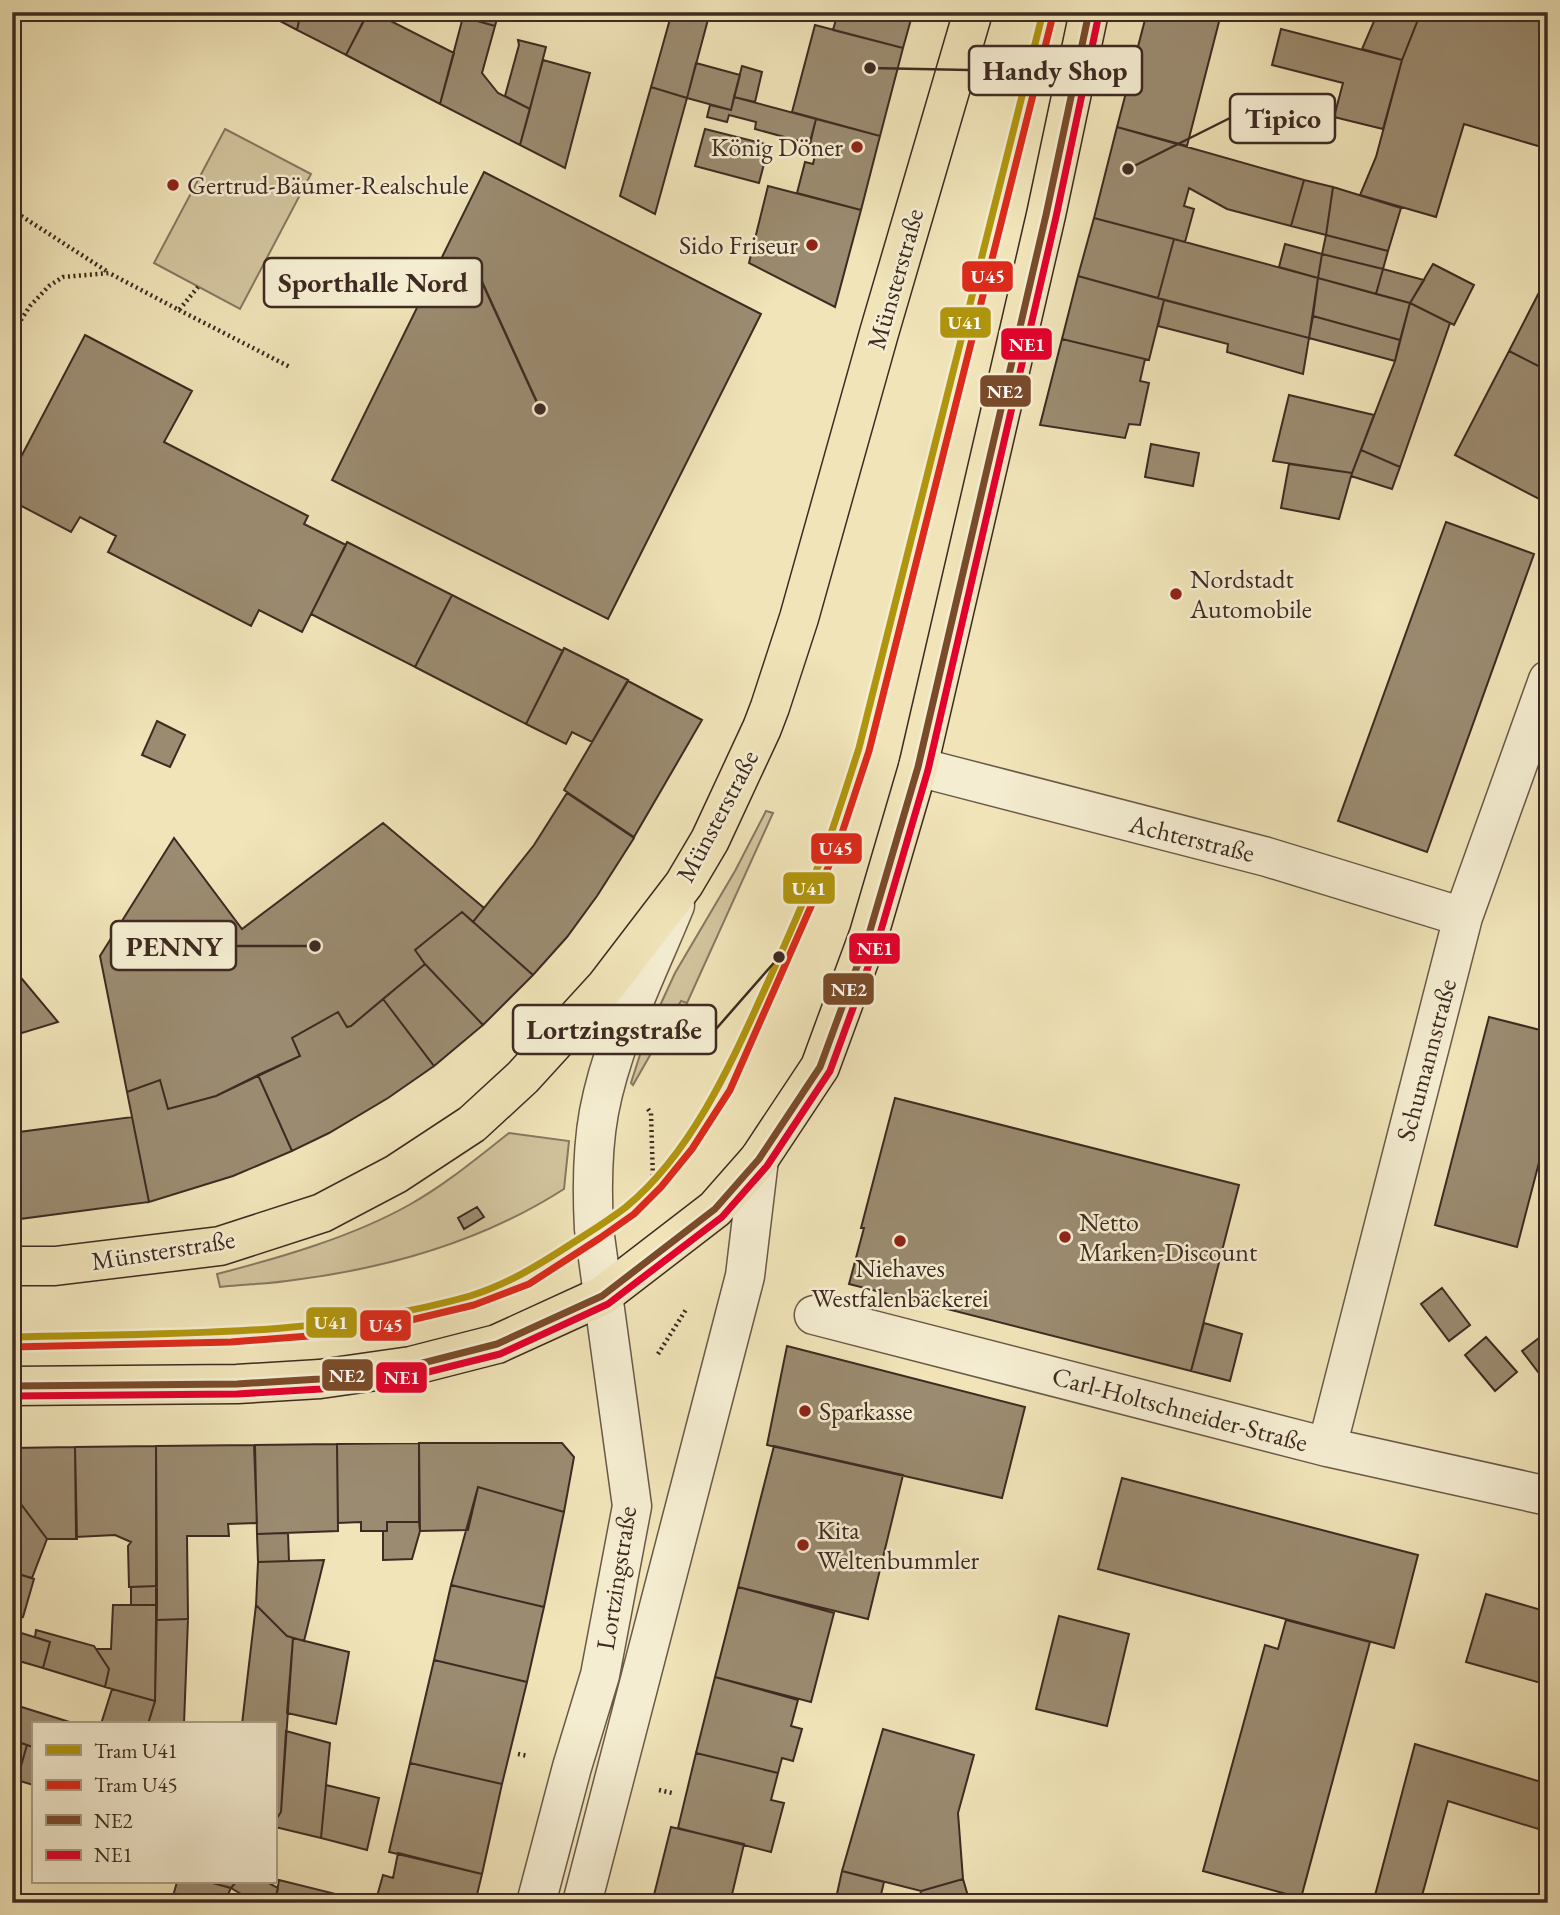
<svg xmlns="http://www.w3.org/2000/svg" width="1560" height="1915" font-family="'EB Garamond',serif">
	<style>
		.green { fill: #d2c49e; stroke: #887760; stroke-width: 2 }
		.building { fill: #9b8b70; stroke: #3e2a22; stroke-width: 2 }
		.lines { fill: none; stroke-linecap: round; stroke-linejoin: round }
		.street-casing { stroke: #6a5848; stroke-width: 41 }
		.primary-casing { stroke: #3e2a22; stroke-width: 41 }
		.path { stroke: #3e2a22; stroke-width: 4.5; stroke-dasharray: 2 3.5; stroke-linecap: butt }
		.street { stroke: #f5edd1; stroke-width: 38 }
		.primary { stroke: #f0e4b8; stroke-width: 38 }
		.bus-1-casing { stroke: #f5edd1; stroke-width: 12 }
		.bus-2-casing { stroke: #f5edd1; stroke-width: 12 }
		.bus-1 { stroke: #7a4b2a; stroke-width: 7 }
		.bus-2 { stroke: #e4002b; stroke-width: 7 }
		.tram-1-casing { stroke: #f5edd1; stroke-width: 12 }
		.tram-2-casing { stroke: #f5edd1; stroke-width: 12 }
		.tram-1 { stroke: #b0950e; stroke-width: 7 }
		.tram-2 { stroke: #dc2a1b; stroke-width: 7 }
		.poi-dot { fill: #8f2418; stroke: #f5edd1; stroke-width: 2.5 }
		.labels { text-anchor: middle; stroke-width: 5; stroke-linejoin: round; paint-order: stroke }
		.poi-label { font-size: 26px; fill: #3e2a22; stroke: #f5edd1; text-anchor: start }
		.street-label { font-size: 26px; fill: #3e2a22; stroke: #f5edd1 }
		.leader { fill: none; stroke: #3e2a22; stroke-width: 2.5 }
		.callout-dot { fill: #3e2a22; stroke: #f5edd1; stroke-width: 2.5 }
		.callout { fill: #f5edd1; stroke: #3e2a22; stroke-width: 2.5 }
		.callout-label { font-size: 28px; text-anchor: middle; font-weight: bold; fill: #3e2a22 }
		.line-badge { stroke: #f5edd1; stroke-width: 2.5 }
		.badge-label { font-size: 19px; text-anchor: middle; font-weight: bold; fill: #fff }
	</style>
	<rect width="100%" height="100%" fill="#f0e4b8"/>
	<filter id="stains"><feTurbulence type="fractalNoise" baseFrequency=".00286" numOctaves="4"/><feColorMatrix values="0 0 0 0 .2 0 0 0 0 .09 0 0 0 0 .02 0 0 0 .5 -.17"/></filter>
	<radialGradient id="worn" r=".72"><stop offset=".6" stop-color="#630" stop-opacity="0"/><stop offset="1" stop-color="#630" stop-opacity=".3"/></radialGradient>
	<path class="green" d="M225 129 311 174 240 309 154 263Z
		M766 811 773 813 687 1003 681 1001 633 1085 631 1083 646 1036 675 973 735 871Z
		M509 1133 569 1141 564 1189C483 1241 390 1268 294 1280 270 1284 245 1284 220 1287L217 1274C279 1258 352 1237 409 1205 445 1185 477 1158 509 1133Z"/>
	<path class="building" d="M263 12H301L297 30Z
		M301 12H357L366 17 346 55 297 30Z
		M368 12H373L454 53 440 104 346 55Z
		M465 12H499L495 26 463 17Z
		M667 12H710L687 98 651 87 670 19 665 18Z
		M838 12H913L903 48 833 30Z
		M1147 12 1221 14 1187 146 1117 127Z
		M1378 12H1421L1402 60 1362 49Z
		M1421 12H1548V149L1464 124 1436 217 1360 195 1376 157 1402 60Z
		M463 17 495 26 482 73 498 93 530 109 520 145 440 104Z
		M815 25 903 48 880 136 792 112Z
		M1281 29 1402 60 1383 129 1334 117 1343 83 1272 65Z
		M518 40 546 47 530 109 505 96 519 45Z
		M543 60 590 73 565 168 520 145Z
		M696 63 740 75 731 110 687 98Z
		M742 66 762 72 755 102 734 97Z
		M651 87 687 98 655 214 620 196Z
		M734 97 816 119 810 144 755 129 756 122 729 115 727 122 707 117 710 105 731 110Z
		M816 119 880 136 861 210 797 193 805 162 813 164 815 155 807 153Z
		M1117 127 1304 180 1291 226 1227 209 1189 188 1184 206 1194 209 1185 242 1094 218Z
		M705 129 769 145 759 183 695 166Z
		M484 172 761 314 608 619 332 480Z
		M1304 180 1333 187 1326 235 1291 226Z
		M768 186 861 210 835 307 749 263Z
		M1333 187 1401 208 1388 251 1326 235Z
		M1094 218 1174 239 1158 298 1078 276Z
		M1326 235 1388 251 1383 269 1322 254Z
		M1174 239 1318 278 1309 338 1158 298Z
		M1285 244 1322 254 1318 278 1279 267Z
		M1322 254 1383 269 1376 294 1318 278Z
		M1433 264 1474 285 1454 325 1410 303Z
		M1383 269 1424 280 1410 303 1376 294Z
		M1548 275V371L1509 351Z
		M1078 276 1164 300 1149 360 1062 339Z
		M1318 278 1410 303 1400 340 1313 316Z
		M1164 300 1309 338 1303 374 1227 352 1228 344 1158 326Z
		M1410 303 1450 323 1400 467 1361 450 1395 361Z
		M1313 316 1400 340 1395 361 1309 338Z
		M85 335 192 391 164 442 308 516 304 524 346 545 302 632 259 610 251 626 108 552 116 536 80 517 71 532 12 501V474Z
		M1062 339 1145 359 1140 381 1149 383 1140 425 1129 424 1125 438 1040 425Z
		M1509 351 1548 371V491L1543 501 1455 455Z
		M1289 395 1374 415 1352 473 1273 461Z
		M1151 444 1199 453 1193 486 1145 477Z
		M1361 450 1400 467 1392 489 1351 476Z
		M1289 464 1352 473 1339 519 1281 508Z
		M1446 522 1534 554 1427 852 1338 821Z
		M347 542 452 595 415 667 311 614Z
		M452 595 563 651 526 724 415 667Z
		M564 648 628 680 592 742 572 732 566 744 526 724Z
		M628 681 702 720 634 837 564 790Z
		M157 721 185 735 170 767 142 755Z
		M567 793 634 838 597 896 567 937 533 975 473 922 534 845Z
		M383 823 484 908 473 922 462 912 415 950 425 964 351 1026 347 1027 338 1012 292 1038 300 1056 216 1096 168 1109 160 1080 127 1092 100 956 174 838 242 929Z
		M462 912 533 975 483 1025 425 964 415 950Z
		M425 964 483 1025 434 1066 383 999Z
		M12 967 58 1022 12 1036Z
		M383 999 434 1066 388 1098 329 1133 292 1151 258 1075 300 1056 292 1038 338 1012 347 1027 351 1026Z
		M1489 1017 1548 1032V1128L1517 1247 1435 1225Z
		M258 1075 292 1151 233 1176 149 1202 127 1092 160 1080 168 1109 216 1096Z
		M895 1098 1239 1185 1191 1371 849 1284 864 1228H861Z
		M132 1117 149 1202 12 1220V1133Z
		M477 1207 484 1217 464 1229 458 1218Z
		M1442 1288 1470 1325 1449 1341 1421 1304Z
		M1204 1323 1242 1334 1230 1381 1191 1371Z
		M1548 1331V1385L1522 1351Z
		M1486 1337 1517 1372 1495 1391 1465 1355Z
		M787 1346 1025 1407 1002 1498 767 1445Z
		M419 1443H562L574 1457 564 1512 478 1487 468 1530 420 1531Z
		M419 1443V1522H387V1531H361V1522L338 1523 337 1444Z
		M337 1444 338 1531 257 1534 255 1445Z
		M254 1445 257 1523 228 1524 229 1536H187L188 1619 156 1620V1446Z
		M156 1446 157 1586 129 1587 128 1546 131 1542 115 1535 76 1537 75 1447Z
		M774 1446 903 1475 868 1619 738 1587Z
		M75 1447 77 1539H47L12 1492V1448Z
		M1122 1478 1418 1555 1394 1648 1098 1569Z
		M478 1487 564 1512 544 1607 451 1585Z
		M12 1492 47 1539 32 1578 12 1572Z
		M387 1522H419L420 1531 412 1559 383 1560V1531H387Z
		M288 1533 289 1561 258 1562 257 1534Z
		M324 1560 304 1641 287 1636 256 1605 258 1562Z
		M12 1572 34 1579 23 1617 12 1622Z
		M451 1585 544 1607 527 1682 434 1660Z
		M157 1586V1605H131V1587Z
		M738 1587 834 1613 811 1702 715 1677Z
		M1486 1594 1548 1612V1685L1466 1662Z
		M113 1605H157L155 1701 105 1687 109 1669 96 1649H111Z
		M256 1605 287 1636 293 1638 281 1812 275 1821V1724H242Z
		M1059 1616 1129 1634 1107 1726 1036 1709Z
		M188 1619 184 1724H148L155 1701 156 1620Z
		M1286 1620 1370 1642 1301 1898 1203 1871 1265 1645 1278 1649Z
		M36 1630 94 1646 109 1669 105 1687 43 1668 50 1642 35 1637Z
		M18 1632 50 1642 43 1668 12 1659Z
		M293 1638 349 1652 336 1724 287 1713Z
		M434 1660 527 1682 502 1784 410 1763Z
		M715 1677 798 1700 791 1726 802 1729 793 1761 782 1758 778 1773 696 1753Z
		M112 1689 155 1701 148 1724H101Z
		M12 1704 76 1724H33V1747L12 1740Z
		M883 1729 974 1755 958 1813 963 1879 921 1891 842 1871Z
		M286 1731 330 1743 321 1838 275 1827V1821L281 1812Z
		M12 1740 27 1745 17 1780 12 1778Z
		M1415 1744 1548 1784V1832L1448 1801 1420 1903H1373Z
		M27 1745 33 1747V1785L17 1780Z
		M696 1753 778 1773 771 1800 784 1803 771 1852 678 1828Z
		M410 1763 502 1784 482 1874 389 1852Z
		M326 1785 379 1798 367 1850 321 1838Z
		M671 1827 744 1844 730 1903H652Z
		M398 1853 482 1874 475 1903H383L376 1900 383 1875 393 1878Z
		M842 1871 884 1882 879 1903H835Z
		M963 1879 970 1903H918L921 1891Z
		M279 1880 352 1898 355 1903H275Z
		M177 1882H209L231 1888 224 1903H171Z
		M209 1882H236L231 1888Z
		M236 1882H267L278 1888 275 1903H256L231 1888Z"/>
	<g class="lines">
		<g class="street-casing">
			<path id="street" d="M918 767 1267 857 1463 917
				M814 1315 1327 1447 1548 1496
				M1327 1447 1463 917 1548 680
				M536 1903 572 1767 600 1675 632 1506 594 1229C592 1191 592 1150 599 1112 612 1042 648 971 675 905
				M582 1903 745 1276 759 1159"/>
		</g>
		<g class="primary-casing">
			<path id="primary" d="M12 1266H55L220 1246 322 1213 396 1174 472 1124 523 1077 606 986 684 884 710 840 762 728 770 707 799 618 879 333 973 12
				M12 1386 237 1384 320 1379 411 1366 497 1344 602 1296 715 1209 759 1159 820 1067 869 934 918 767 1046 215 1089 12"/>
		</g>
		<path class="path" d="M12 210 108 272
			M179 310 290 367
			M12 334 30 306 49 286 63 277 109 273 179 310 198 287
			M648 1109 651 1113 653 1180 660 1195
			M658 1354 687 1308
			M518 1754 528 1756
			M659 1790 672 1793"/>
		<use href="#street" class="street"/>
		<use href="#primary" class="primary"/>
		<g class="bus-1-casing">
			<path id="bus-1" d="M12 1386 237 1384 320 1379 411 1366 497 1344 602 1296 715 1209 759 1159 820 1067 869 934 918 767 1046 215 1089 12"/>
		</g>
		<g class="bus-2-casing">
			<path id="bus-2" d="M12 1396 237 1394 321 1389 412 1376 500 1354 608 1304 722 1217 767 1166 830 1071 879 937 928 770 1056 217 1099 14"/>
		</g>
		<use href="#bus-1" class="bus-1"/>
		<use href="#bus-2" class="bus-2"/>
		<g class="tram-1-casing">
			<path id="tram-1" d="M12 1337C165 1333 321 1338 470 1296 506 1285 537 1266 568 1246 588 1233 608 1221 626 1207 694 1151 733 1059 768 982 789 936 809 889 828 842 839 811 849 779 859 748L1043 12"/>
		</g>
		<g class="tram-2-casing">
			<path id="tram-2" d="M12 1347 231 1342 322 1335 390 1325 474 1305 529 1284 600 1238 634 1214 661 1187 692 1149 730 1090 838 845 869 751 1053 15"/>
		</g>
		<use href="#tram-1" class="tram-1"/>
		<use href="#tram-2" class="tram-2"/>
	</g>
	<g class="poi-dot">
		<circle cx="857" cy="147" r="7"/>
		<circle cx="173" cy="185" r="7"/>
		<circle cx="812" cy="245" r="7"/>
		<circle cx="1176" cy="594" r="7"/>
		<circle cx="1065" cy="1237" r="7"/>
		<circle cx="900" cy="1241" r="7"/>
		<circle cx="805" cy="1411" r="7"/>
		<circle cx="803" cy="1545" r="7"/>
	</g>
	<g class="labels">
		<g class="poi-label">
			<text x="843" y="156" text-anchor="end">König Döner</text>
			<text x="187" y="194">Gertrud-Bäumer-Realschule</text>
			<text x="798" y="254" text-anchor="end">Sido Friseur</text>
			<text x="1190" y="588">Nordstadt<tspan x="1190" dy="30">Automobile</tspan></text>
			<text x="1079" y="1231">Netto<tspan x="1079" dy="30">Marken-Discount</tspan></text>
			<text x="900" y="1277" text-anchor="middle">Niehaves<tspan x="900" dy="30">Westfalenbäckerei</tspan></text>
			<text x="819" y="1420">Sparkasse</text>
			<text x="817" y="1539">Kita<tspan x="817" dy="30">Weltenbummler</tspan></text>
		</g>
		<g class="street-label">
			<text transform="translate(895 279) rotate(-74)" y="9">Münsterstraße</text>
			<text transform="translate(717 816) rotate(-62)" y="9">Münsterstraße</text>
			<text transform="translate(1192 838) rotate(14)" y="9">Achterstraße</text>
			<text transform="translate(1426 1060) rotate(-75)" y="9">Schumannstraße</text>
			<text transform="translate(163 1250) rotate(-9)" y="9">Münsterstraße</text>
			<text transform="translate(1180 1409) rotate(15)" y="9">Carl-Holtschneider-Straße</text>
			<text transform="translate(616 1578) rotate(-81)" y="9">Lortzingstraße</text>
		</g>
	</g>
	<path class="leader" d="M870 68L969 70M1128 169L1230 118M540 409L482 282M315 946L236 946M779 957L716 1029"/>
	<g class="callout-dot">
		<circle cx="870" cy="68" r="7"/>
		<circle cx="1128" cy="169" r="7"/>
		<circle cx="540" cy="409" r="7"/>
		<circle cx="315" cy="946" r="7"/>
		<circle cx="779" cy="957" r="7"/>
	</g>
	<g class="callout">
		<rect x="969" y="46" width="173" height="49" rx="7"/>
		<rect x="1230" y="94" width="105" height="49" rx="7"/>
		<rect x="264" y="258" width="218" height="49" rx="7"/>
		<rect x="111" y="921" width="125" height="49" rx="7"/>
		<rect x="513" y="1005" width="203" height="49" rx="7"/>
	</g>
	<g class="callout-label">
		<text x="1055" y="80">Handy Shop</text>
		<text x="1283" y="128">Tipico</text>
		<text x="373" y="292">Sporthalle Nord</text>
		<text x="174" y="956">PENNY</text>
		<text x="614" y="1039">Lortzingstraße</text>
	</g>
	<g class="line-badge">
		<rect x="961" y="260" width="53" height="33" rx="7" fill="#dc2a1b"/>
		<rect x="939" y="306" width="53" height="33" rx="7" fill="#b0950e"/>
		<rect x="1000" y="327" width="53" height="34" rx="7" fill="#e4002b"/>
		<rect x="979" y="374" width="53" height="34" rx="7" fill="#7a4b2a"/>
		<rect x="810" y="832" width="53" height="33" rx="7" fill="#dc2a1b"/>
		<rect x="782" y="871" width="54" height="34" rx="7" fill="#b0950e"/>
		<rect x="848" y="932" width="53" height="33" rx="7" fill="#e4002b"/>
		<rect x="822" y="972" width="53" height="34" rx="7" fill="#7a4b2a"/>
		<rect x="305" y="1306" width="53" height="33" rx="7" fill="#b0950e"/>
		<rect x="359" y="1309" width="53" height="33" rx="7" fill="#dc2a1b"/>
		<rect x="321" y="1358" width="53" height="34" rx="7" fill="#7a4b2a"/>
		<rect x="375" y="1361" width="53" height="33" rx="7" fill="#e4002b"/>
	</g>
	<g class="badge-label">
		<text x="988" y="283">U45</text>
		<text x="965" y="329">U41</text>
		<text x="1027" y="351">NE1</text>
		<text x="1005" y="398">NE2</text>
		<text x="836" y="855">U45</text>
		<text x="809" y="895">U41</text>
		<text x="875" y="955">NE1</text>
		<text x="849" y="996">NE2</text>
		<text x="331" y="1329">U41</text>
		<text x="386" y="1332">U45</text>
		<text x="347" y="1382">NE2</text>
		<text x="402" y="1384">NE1</text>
	</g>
	<rect width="1560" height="1915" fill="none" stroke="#f0e4b8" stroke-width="42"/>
	<rect x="14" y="14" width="1532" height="1887" fill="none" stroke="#3e2a22" stroke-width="3.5"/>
	<rect x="21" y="21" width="1518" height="1873" fill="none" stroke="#3e2a22" stroke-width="2"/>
	<rect x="32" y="1722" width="245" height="161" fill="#f5edd1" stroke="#ac9f8b" stroke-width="2"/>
	<rect x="46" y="1745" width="35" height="10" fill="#b0950e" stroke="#ac9f8b" stroke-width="2"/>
	<text x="94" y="1758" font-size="21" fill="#3e2a22">Tram U41</text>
	<rect x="46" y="1780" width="35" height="10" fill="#dc2a1b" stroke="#ac9f8b" stroke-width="2"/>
	<text x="94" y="1792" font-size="21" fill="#3e2a22">Tram U45</text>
	<rect x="46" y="1815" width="35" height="10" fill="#7a4b2a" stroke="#ac9f8b" stroke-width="2"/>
	<text x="94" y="1828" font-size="21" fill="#3e2a22">NE2</text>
	<rect x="46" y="1850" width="35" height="10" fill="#e4002b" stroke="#ac9f8b" stroke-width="2"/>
	<text x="94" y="1862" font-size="21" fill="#3e2a22">NE1</text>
	<rect width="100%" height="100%" filter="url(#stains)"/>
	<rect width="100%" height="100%" fill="url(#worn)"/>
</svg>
